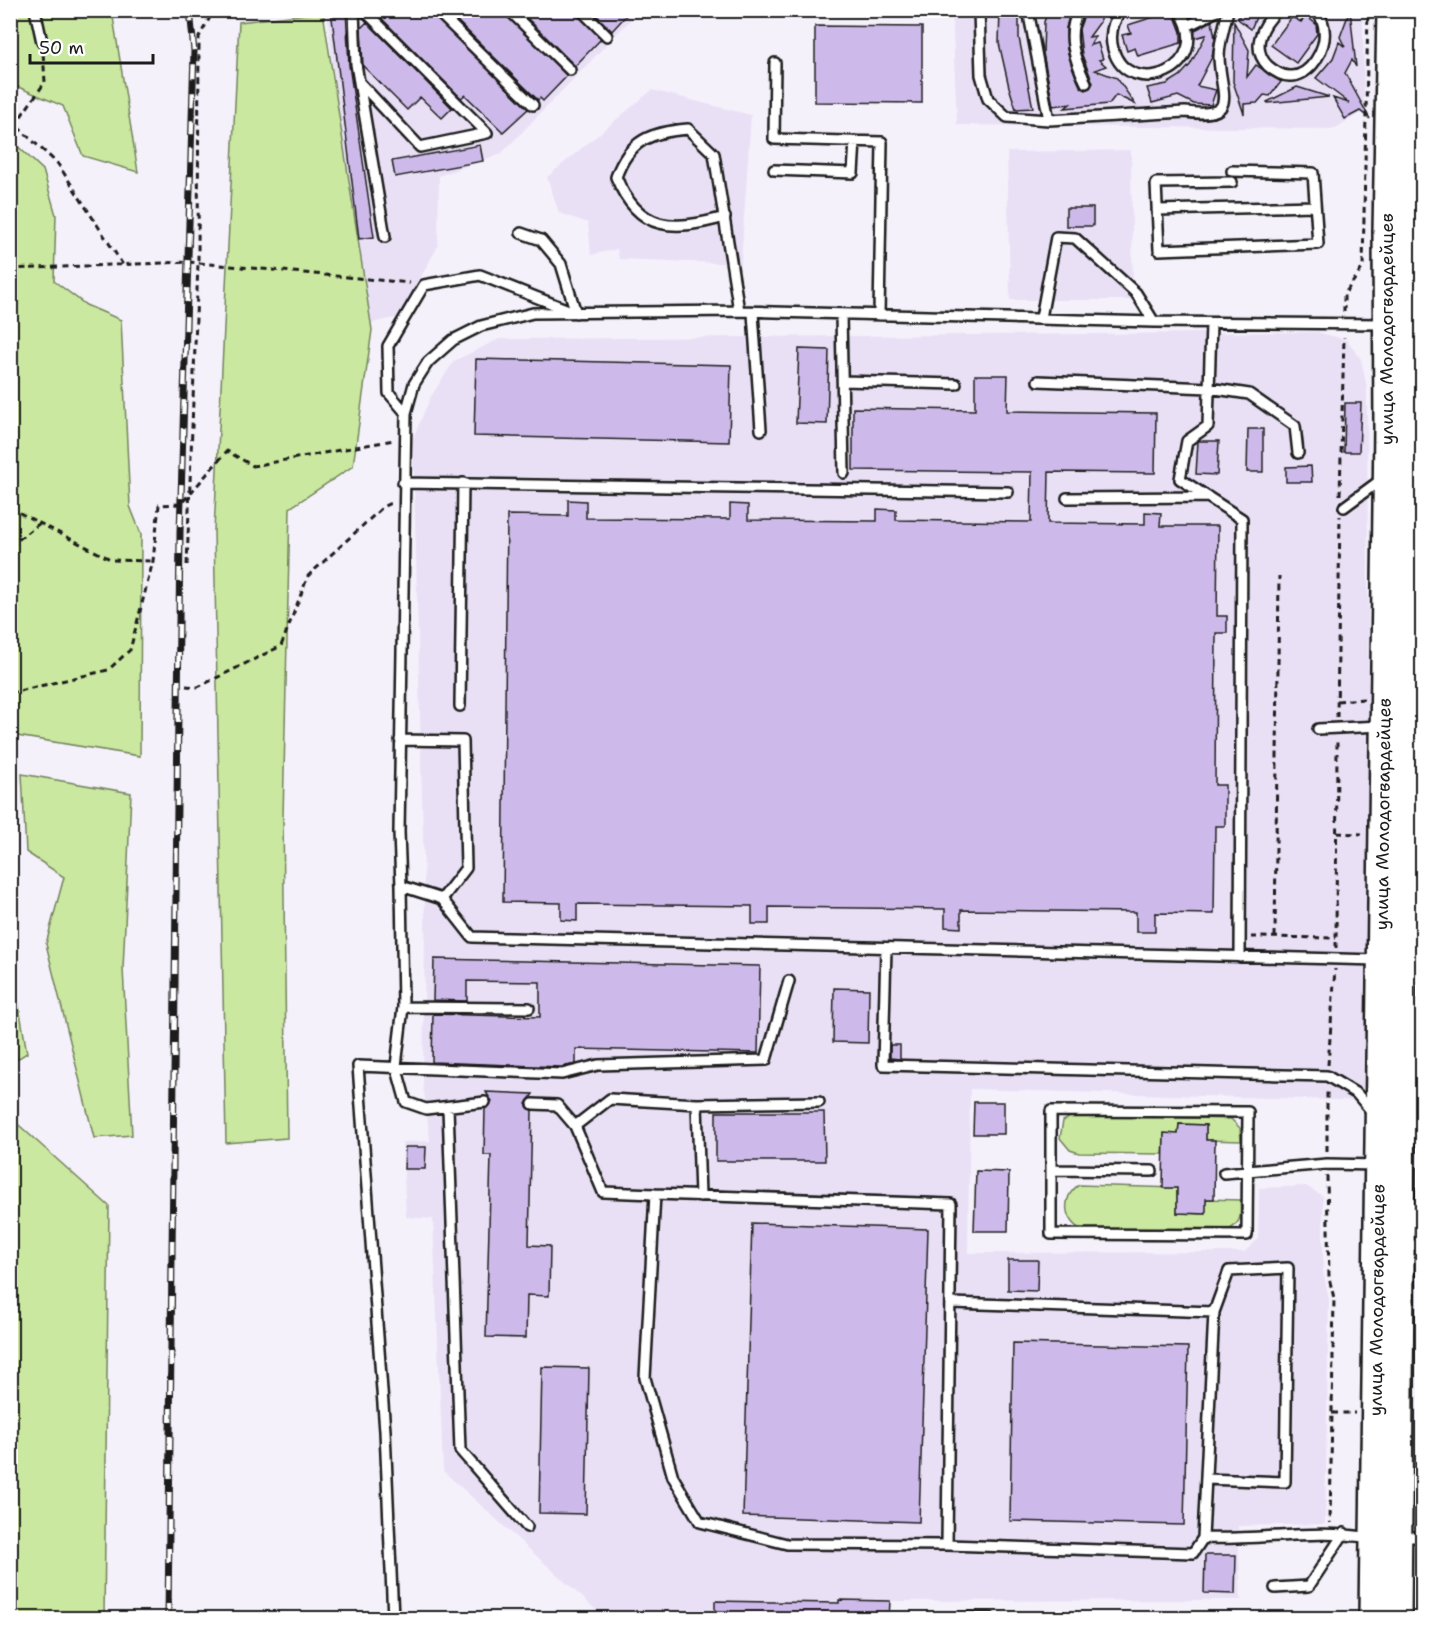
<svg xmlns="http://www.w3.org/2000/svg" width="1433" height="1629" font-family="'Shantell Sans',sans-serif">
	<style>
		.built { fill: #e9e0f6 }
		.green { fill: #cae8a0; stroke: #73825e; stroke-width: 1.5 }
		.building { fill: #cdbaea; stroke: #1c1c1c; stroke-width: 1.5 }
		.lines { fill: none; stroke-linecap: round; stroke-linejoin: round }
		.service-casing { stroke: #1c1c1c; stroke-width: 14 }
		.tertiary-casing { stroke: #1c1c1c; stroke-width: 28 }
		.secondary-casing { stroke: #1c1c1c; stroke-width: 32 }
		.path { stroke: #1c1c1c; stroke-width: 3; stroke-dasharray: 6 4.5; stroke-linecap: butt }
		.service { stroke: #fff; stroke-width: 9 }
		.tertiary { stroke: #fff; stroke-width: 24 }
		.secondary { stroke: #fff; stroke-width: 27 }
		.rail-casing { stroke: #1c1c1c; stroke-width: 7 }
		.rail { stroke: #fff; stroke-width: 4.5; stroke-dasharray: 14; stroke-linecap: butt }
		.labels { text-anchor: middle; stroke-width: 4.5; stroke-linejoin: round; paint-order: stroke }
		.street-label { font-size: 18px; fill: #1c1c1c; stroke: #fff }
	</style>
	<rect width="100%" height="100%" fill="#f5f1fb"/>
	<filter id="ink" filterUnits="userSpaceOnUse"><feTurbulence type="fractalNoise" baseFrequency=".0167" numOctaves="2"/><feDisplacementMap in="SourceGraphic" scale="12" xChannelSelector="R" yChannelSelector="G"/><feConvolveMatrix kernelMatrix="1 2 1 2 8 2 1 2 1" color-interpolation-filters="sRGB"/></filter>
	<g filter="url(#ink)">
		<path class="built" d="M327 11H639L502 153 439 176 438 246 399 317 360 326Z
			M952 11H1360L1363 20 1364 111 1334 129 957 125Z
			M652 90 751 115 741 264 619 259 617 249 591 255 588 223 559 213 547 177Z
			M1131 150 1133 300H1010L1007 152Z
			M1317 332 1347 340 1361 359 1367 388 1371 1101 970 1089 968 1253 1244 1252 1258 1239 1259 1188 1306 1186 1323 1196V1271L1329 1299 1325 1524 1238 1526 1241 1600 890 1601 889 1618H605L443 1471 433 1219 406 1217 402 1142 430 1141 423 1084 425 921 413 438 431 396 454 361 499 339Z"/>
		<path class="green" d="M10 11H112L138 172 83 156 63 106 11 84Z
			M323 12 372 330 353 466 290 508 283 817 287 1138 226 1143 214 531 239 22Z
			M10 139 43 170 56 215 54 281 86 305 121 320 130 506 141 534 140 756 11 735Z
			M22 774 131 793 123 969 132 1135 94 1138 46 944 64 877 26 852Z
			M11 960 27 1053 11 1063H10Z
			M1074 1115 1231 1119 1240 1128 1241 1141 1206 1140V1125L1179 1124 1178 1134H1164L1163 1154 1079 1153 1070 1150 1060 1138 1063 1121Z
			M11 1118 109 1206 104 1618H11Z
			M1079 1185 1177 1188V1213L1205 1214 1206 1199 1240 1200C1241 1215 1242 1223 1228 1230H1083C1064 1223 1060 1197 1079 1185Z"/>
		<path class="building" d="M331 10H346L349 65 374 237 359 239Z
			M378 10H429L528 109 503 132 465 95 461 98 376 13Z
			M446 10H502L566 75 565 78 543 101 540 98 538 100Z
			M519 10H574L601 39 575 66Z
			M591 10H631L612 31Z
			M1000 10H1019V38L1033 108 1016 109 1009 87 999 43Z
			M1048 10H1071L1066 28 1067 49 1076 77 1080 86 1086 90 1093 83 1082 55 1079 29 1086 10H1100V22L1089 37 1095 36 1090 45 1098 43 1103 59 1099 60 1106 66 1095 70 1117 78 1135 104 1116 95 1109 104 1065 108 1070 104 1053 106 1043 53 1044 22Z
			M1242 10H1259L1251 29 1238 19Z
			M1350 10 1356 67 1352 60 1345 73 1370 119 1360 111 1345 119 1333 98 1349 103 1316 78 1333 58 1339 42 1345 47 1340 37Z
			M1173 11 1181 32V43L1138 56 1135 48 1127 51 1122 35 1131 33 1128 25Z
			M1306 16 1316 24 1317 34 1296 63 1271 45 1292 17 1301 22Z
			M1212 21 1215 38 1212 57 1197 86 1216 90 1211 105 1194 104 1178 96 1152 103 1147 88 1167 84 1180 76 1190 65 1206 35 1194 38 1195 30Z
			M367 22 452 108 442 118 420 97 407 110 363 66 361 28Z
			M1234 22 1249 50 1247 77 1256 65 1281 82 1270 96 1264 95 1257 103 1244 104V114L1233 82Z
			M815 26 922 27V103L815 102Z
			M1297 87 1329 97 1268 103 1267 102Z
			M480 145 483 161 395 177 392 161Z
			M1066 208H1093V226H1066Z
			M799 349 829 350 827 424 796 423Z
			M476 359 731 365 729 442 474 436Z
			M975 375H1008L1007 411 1156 413 1155 473 1049 472 1048 523 1145 524V512L1161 513 1160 526H1218L1217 616H1227V633H1216L1215 785H1225V826H1215L1214 914 1155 913V932H1136V912L961 910V928L945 927V909L769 907V924H752V906L577 904V921L561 920V903L503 902 507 515 568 516V500L586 501V518L730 519V504L748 505V520L877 521V509L896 510V520L1031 522 1032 472 853 470V408L975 410Z
			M1345 403H1361L1359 452H1344Z
			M1248 429H1263V472H1247Z
			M1198 441H1219L1217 475 1196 474Z
			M1311 466 1312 482H1286V467Z
			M434 959 760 966 758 1053 576 1049V1064L561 1067 432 1062 433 1014 540 1017V982L467 981V1001L433 1000Z
			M834 988 869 989 868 1043 833 1042Z
			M890 1045H900V1059L890 1058Z
			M486 1092 533 1094 526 1104 532 1111 529 1245 550 1246 549 1296 527 1295 526 1338 486 1337 491 1155H484L485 1109 492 1102Z
			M974 1102H1004V1134H973Z
			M716 1112H824L825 1161H716Z
			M1179 1124 1206 1125V1140H1215L1214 1199H1206V1214L1177 1213V1188H1163L1164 1133 1178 1134Z
			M405 1147H426L425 1169H404Z
			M976 1171 1009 1172 1008 1231H974Z
			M752 1223 928 1229 919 1522 743 1516Z
			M1008 1260H1038L1037 1291 1008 1290Z
			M1013 1343 1188 1347 1184 1525 1010 1521Z
			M542 1367 589 1368 586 1514 539 1513Z
			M1205 1555H1236L1235 1594 1204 1593Z
			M839 1600 890 1601 889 1618H715V1601L839 1603Z"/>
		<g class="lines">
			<g class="service-casing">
				<path id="service" d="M35 10 42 42
					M354 10 356 64 385 237
					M364 10 487 133
					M436 10 533 105
					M509 10 570 70
					M581 10 607 36
					M979 10 981 75 988 99 1007 117 1049 120 1185 112C1241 119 1220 94 1219 57 1219 42 1225 25 1228 10
					M1028 10 1049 120
					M1079 10C1065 34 1075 61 1086 83
					M1122 10C1112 22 1109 34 1113 49 1128 103 1218 68 1179 10
					M1278 10C1262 25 1250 48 1268 66 1274 71 1281 76 1289 76 1310 78 1327 48 1324 30 1324 23 1321 18 1318 12L1314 10
					M1187 26 1219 10
					M775 63 774 139 882 142 879 315
					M360 83 420 147 487 133
					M774 170 853 173 855 141
					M1232 171 1313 173 1318 244 1159 250 1156 183 1232 182
					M1157 210 1315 206
					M725 217C674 231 639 233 616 177 629 140 651 132 688 129L714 154 739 311
					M753 313 761 430
					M841 314 844 473
					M1041 318 1056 237 1075 238 1136 293 1154 322
					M1211 323 1208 426 1187 441 1180 479 1242 519 1240 957
					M843 381 956 384
					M1038 381 1209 388 1249 394 1295 426 1298 453
					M406 413 389 393 388 346 424 285 480 275 576 313 561 264 541 240 521 233
					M403 483 1008 492
					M1067 498 1208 497
					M1344 507 1382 479
					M460 706 463 483
					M1318 729 1381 726
					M400 740 463 741 466 868 442 899
					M401 886 403 1007 396 1066 406 1102 426 1109 485 1102
					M886 948 883 1065 1327 1076 1357 1094 1373 1113
					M1378 960 472 937 442 899 401 886 399 832 406 413 414 384 428 362 453 340 481 326 533 313 739 311 1154 322 1384 324
					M403 1007 529 1008
					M533 1104 557 1105 575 1126 603 1192 655 1194
					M697 1104 700 1196
					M448 1108 460 1450 527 1527
					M1051 1111 1248 1112 1247 1235 1051 1234Z
					M575 1126 610 1099 697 1104 819 1102
					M1051 1170 1152 1171
					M1224 1173 1327 1164 1377 1165
					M1402 1247 1422 1244
					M1206 1479 1285 1482 1288 1268 1229 1271 1214 1312
					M1400 1537H1422
					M1203 1538C1259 1541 1315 1528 1371 1538
					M947 1545 951 1204 655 1194 645 1378 673 1477 700 1522 787 1544 947 1545 1193 1553 1203 1538 1214 1312 951 1303
					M1275 1588 1309 1586 1344 1533
					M393 1618 385 1431 358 1066 562 1074 598 1065 766 1060 789 981
					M938 1618H990"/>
			</g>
			<g class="tertiary-casing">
				<path id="tertiary" d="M1404 774H1422"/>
			</g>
			<g class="secondary-casing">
				<g id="secondary">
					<path id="s1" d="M1373 1618 1388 428 1387 232 1391 10"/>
					<path d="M1397 1618 1407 478 1416 10"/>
				</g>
			</g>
			<path class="path" d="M10 120 58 164 123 265
				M15 125 45 82 43 52
				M10 269 188 262 410 283
				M1344 312V295L1363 267 1368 10
				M1340 495 1344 337
				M10 508 112 560 152 561
				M10 546 40 523
				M187 565 198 263 199 37 214 10
				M186 686 198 687 281 646 308 576 384 506 393 502
				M10 693 108 670 130 650 153 561 159 505 181 504 227 451 253 466 394 440
				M1337 701 1365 699
				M1337 717 1340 516
				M1337 833 1362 834
				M1251 937 1336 938
				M1275 937 1279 576
				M1336 948 1337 738
				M1328 1065 1335 969
				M1327 1151V1089
				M1327 1176 1329 1278 1334 1298 1330 1523
				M1332 1413H1355"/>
			<use href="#service" class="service"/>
			<use href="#tertiary" class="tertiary"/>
			<use href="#secondary" class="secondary"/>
			<g class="rail-casing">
				<path id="rail" d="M168 1618 180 533 194 51 190 10"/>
			</g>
			<use href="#rail" class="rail"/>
		</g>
	</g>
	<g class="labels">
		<g class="street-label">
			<text transform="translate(1387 329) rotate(-90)" y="6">улица Молодогвардейцев</text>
			<text dy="6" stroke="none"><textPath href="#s1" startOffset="804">улица Молодогвардейцев</textPath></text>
			<text dy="6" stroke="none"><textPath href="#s1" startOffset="318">улица Молодогвардейцев</textPath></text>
		</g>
	</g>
	<rect width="1433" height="1629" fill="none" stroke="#fff" stroke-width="36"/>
	<rect x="18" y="18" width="1397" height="1593" fill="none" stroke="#1c1c1c" stroke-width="2" filter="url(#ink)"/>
	<path d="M30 54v9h123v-9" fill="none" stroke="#1c1c1c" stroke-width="3"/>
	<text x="39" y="54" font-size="18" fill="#1c1c1c" stroke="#ffffff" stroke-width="4.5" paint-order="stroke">50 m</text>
</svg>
